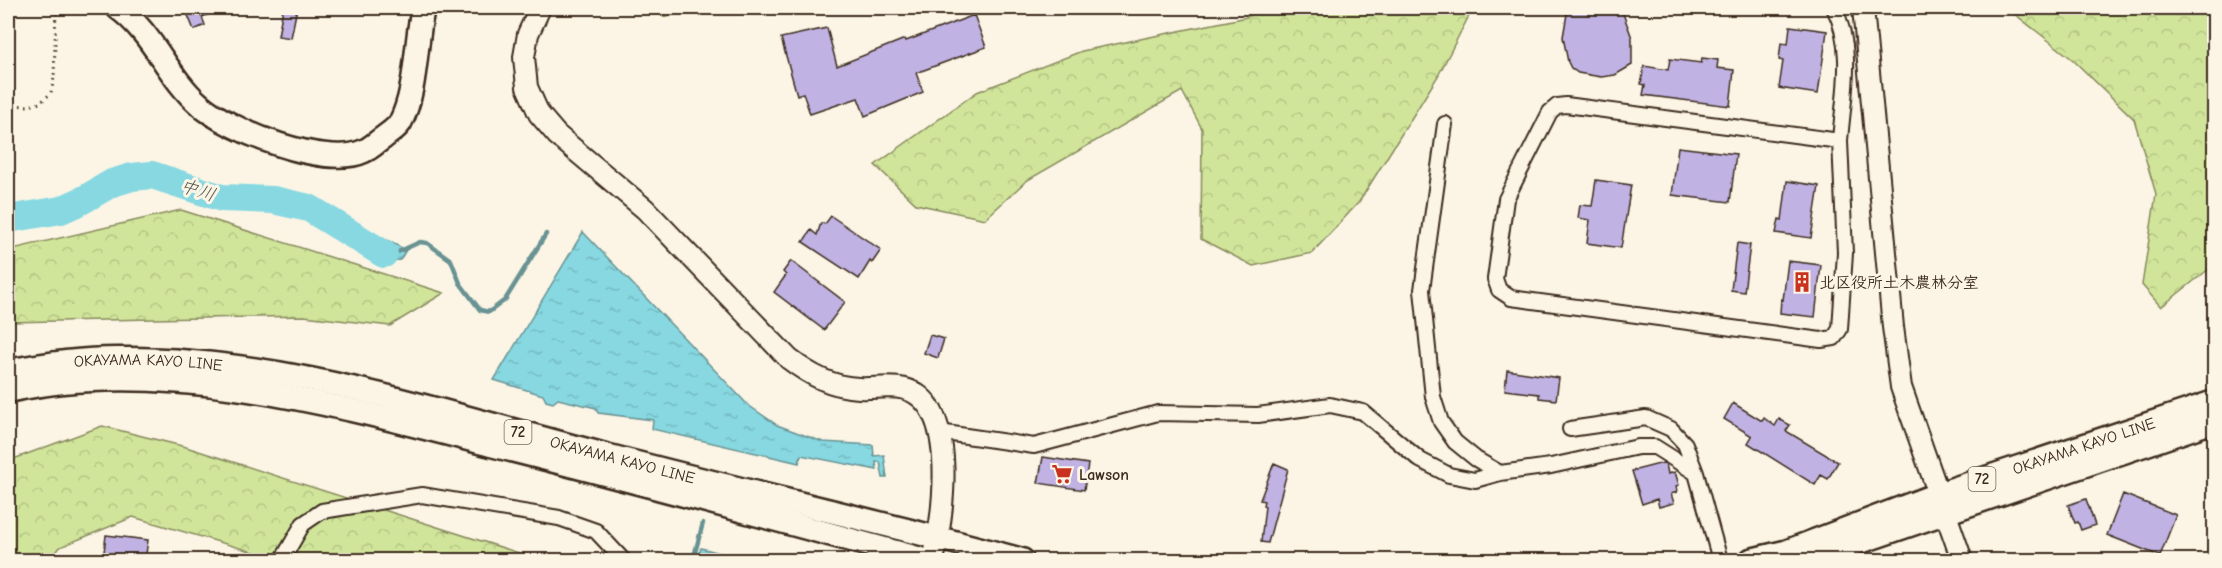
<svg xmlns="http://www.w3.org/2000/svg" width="2222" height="568" font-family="'Comic Neue','Klee One',sans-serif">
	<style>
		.forest { fill: url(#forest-crowns); stroke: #86885c; stroke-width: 1.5 }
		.water { fill: url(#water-ripples); stroke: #699293; stroke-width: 1.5 }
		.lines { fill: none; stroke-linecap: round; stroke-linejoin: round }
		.stream { stroke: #699293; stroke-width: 4.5 }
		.river { stroke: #87d8e1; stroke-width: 28 }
		.building { fill: #c0b2e3; stroke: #3b2a1e; stroke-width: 1.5 }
		.street-casing { stroke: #3b2a1e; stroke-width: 18 }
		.secondary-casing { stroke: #3b2a1e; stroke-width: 24 }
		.primary-casing { stroke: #3b2a1e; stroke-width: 27 }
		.path { stroke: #3b2a1e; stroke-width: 3; stroke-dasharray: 1.5 4.5; stroke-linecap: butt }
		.street { stroke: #fcf5e5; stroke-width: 14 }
		.secondary { stroke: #fcf5e5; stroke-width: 20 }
		.primary { stroke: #fcf5e5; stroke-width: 22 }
		.labels { text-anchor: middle; stroke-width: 6; stroke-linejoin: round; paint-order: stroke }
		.shield { fill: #fcf5e5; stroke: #75675a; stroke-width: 1.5 }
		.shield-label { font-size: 15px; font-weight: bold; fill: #3b2a1e }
		.poi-label { font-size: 16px; font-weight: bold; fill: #3b2a1e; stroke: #fcf5e5; text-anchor: start }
		.street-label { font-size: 16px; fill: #3b2a1e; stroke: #fcf5e5 }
		.water-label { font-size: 18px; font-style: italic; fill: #4e564f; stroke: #fcf5e5 }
	</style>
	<defs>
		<pattern id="forest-crowns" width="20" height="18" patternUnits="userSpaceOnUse" patternTransform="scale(1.5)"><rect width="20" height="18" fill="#d0e59a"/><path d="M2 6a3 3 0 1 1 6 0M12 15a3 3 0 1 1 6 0" fill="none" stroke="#b4c584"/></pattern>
		<pattern id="water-ripples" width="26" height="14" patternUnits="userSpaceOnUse" patternTransform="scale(1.5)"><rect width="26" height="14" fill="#87d8e1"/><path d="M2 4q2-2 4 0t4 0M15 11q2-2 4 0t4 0" fill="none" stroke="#75bac1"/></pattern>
	</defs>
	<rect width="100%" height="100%" fill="#fcf5e5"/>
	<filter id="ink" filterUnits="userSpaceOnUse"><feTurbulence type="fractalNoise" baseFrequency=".0167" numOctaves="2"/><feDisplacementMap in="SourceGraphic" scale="12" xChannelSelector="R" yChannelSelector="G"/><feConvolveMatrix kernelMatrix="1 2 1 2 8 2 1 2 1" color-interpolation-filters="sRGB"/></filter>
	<g filter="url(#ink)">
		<path class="forest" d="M661 8H701L664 17Z
			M1264 8H1473L1438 76 1359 202 1312 253 1253 266 1201 239 1202 129 1182 91 1026 181 985 219 916 204 875 165 977 92 1082 51 1247 17Z
			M2007 8H2214V265L2161 307 2142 285 2156 194 2134 119 2072 59Z
			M181 210 444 293 390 326 304 316 8 322V250Z
			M102 426 186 447 541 560H281L133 517 60 547 51 560H8V461Z
			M1899 554H1919L1927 560H1880Z"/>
		<path class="water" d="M583 232 748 405 777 425 823 442 873 445 874 456 884 455 887 478H883L880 462H876L877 470 801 455 799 463 652 429 653 420 598 413 596 408 558 399 553 403 546 401 543 395 494 380Z
			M387 240 406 250 400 260 373 262Z
			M701 548 749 560H697Z"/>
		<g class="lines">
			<path class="stream" d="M398 252 420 242 427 243 451 260 460 283 480 310 489 312 505 300 546 234
				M693 560 703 523"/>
			<path class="river" d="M8 219 61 210 83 200 112 183 132 177 152 175 222 198 273 200 309 208 384 254"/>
		</g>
		<path class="building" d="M185 8H225L202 17 205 25 194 30Z
			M283 8H297L291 38 278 36Z
			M1568 8H1621L1632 38V65L1615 75 1601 77 1578 73 1571 68 1568 62 1563 37Z
			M974 15 986 47 916 73 923 92 865 116 858 98 810 114 803 93 797 95 781 38 827 28 837 66 905 39 906 41Z
			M1790 26 1827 31 1818 94 1779 88 1783 61 1779 60 1781 43 1788 44Z
			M1702 58 1718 60 1717 68 1734 70 1730 106 1643 95 1645 85 1641 84 1644 66 1668 70 1670 59 1701 63Z
			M1678 147 1736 154 1730 202 1672 195Z
			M1596 180 1631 185 1621 248 1587 243 1590 220 1578 218 1580 205 1592 206Z
			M1787 181 1819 186 1811 238 1776 233 1779 219 1782 220Z
			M831 216 881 250 872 263 870 261 859 279 803 242 811 230 817 235 821 223 825 224Z
			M1737 243 1750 245 1744 292 1731 290Z
			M791 261 845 302 824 330 774 292 786 275 783 272Z
			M1788 261 1821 265 1815 317 1780 313 1781 299 1783 300Z
			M930 335 944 339 938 358 924 353Z
			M1507 370 1559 378 1556 400 1539 398V394L1505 390Z
			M1733 403 1762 421 1764 418 1775 426 1779 419 1790 425 1786 431 1838 462 1828 479 1821 475 1815 485 1748 443 1752 436 1724 419Z
			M1043 457 1088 464 1084 490 1038 483Z
			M1274 463 1288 469 1268 543 1261 542 1265 506 1263 505 1264 501 1260 500Z
			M1663 463 1666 464 1668 474 1675 472 1679 485 1676 486 1677 492 1671 494 1674 503 1659 507 1657 499 1642 504 1632 471Z
			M2123 494 2176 515 2160 556 2107 535Z
			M2086 499 2095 525 2081 530 2078 522 2075 523 2068 505Z
			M106 535 148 540 145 561H103Z"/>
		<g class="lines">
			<g class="street-casing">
				<path id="street" d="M1834 8C1855 49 1843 97 1840 141
					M1566 105 1840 141 1845 253 1840 329 1834 338 1821 340 1511 298 1499 290 1495 279 1506 199 1550 112 1557 106Z
					M1445 124 1422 290 1433 397 1441 422 1455 442 1476 459 1500 473
					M1570 429 1646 418 1671 429 1685 444 1696 473
					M939 432 1034 446 1158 413 1258 415 1330 405 1363 412 1420 460 1449 475 1475 480 1500 473 1551 466 1638 447H1655L1696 473 1720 560
					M282 560 303 524 322 511 422 495 559 518 596 531 623 560"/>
			</g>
			<g class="secondary-casing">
				<path id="secondary" d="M540 8 528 34 524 57 527 87 539 114 557 135 645 209 789 359C810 375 832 387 859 388 874 389 890 385 905 389 960 404 943 520 933 560
					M1863 8 1893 327 1901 387 1962 560"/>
			</g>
			<g class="primary-casing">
				<g id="primary">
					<path d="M118 8C153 33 167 76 199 104 229 131 326 169 364 151 371 148 377 142 383 138 389 133 396 129 400 123 417 91 415 44 423 8"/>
					<path id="s1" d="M8 371C44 364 80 359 116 359 280 356 445 414 602 454 742 491 883 522 1022 560"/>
					<path d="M8 391C164 356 339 406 491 445 636 481 781 521 925 560"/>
					<path id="s2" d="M1751 560 1785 552 1938 494 2214 402"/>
					<path d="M1807 560 2214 421"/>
				</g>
			</g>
			<path class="path" d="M8 105 29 106 40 103 51 93 54 78 56 8"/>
			<use href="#street" class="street"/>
			<use href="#secondary" class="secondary"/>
			<use href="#primary" class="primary"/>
		</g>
	</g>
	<defs>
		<g id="building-bare" transform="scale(1.62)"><path d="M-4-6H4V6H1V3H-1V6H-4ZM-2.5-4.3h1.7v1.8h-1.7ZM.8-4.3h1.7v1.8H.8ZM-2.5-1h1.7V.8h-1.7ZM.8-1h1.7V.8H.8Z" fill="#c8321e" stroke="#fcf5e5" stroke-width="2.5" paint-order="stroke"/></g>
		<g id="supermarket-bare" transform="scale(1.62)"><path d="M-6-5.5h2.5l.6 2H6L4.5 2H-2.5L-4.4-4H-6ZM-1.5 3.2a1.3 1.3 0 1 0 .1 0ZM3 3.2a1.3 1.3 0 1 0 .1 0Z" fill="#c8321e" stroke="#fcf5e5" stroke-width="2.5" paint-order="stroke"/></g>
	</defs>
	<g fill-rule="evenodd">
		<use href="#building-bare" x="1802" y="282"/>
		<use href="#supermarket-bare" x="1062" y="474"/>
	</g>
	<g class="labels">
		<g class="shield">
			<rect x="504.5" y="420" width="27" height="24" rx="4.5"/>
			<rect x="1968.5" y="467" width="27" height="24" rx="4.5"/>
		</g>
		<g class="shield-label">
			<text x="518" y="437">72</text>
			<text x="1982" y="484">72</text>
		</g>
		<g class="poi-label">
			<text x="1819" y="288">北区役所土木農林分室</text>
			<text x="1079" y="480">Lawson</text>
		</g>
		<g class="street-label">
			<text dy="6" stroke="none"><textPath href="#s1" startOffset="141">OKAYAMA KAYO LINE</textPath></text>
			<text dy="6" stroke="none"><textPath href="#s2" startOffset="352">OKAYAMA KAYO LINE</textPath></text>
			<text dy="6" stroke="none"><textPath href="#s1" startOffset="627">OKAYAMA KAYO LINE</textPath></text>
		</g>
		<g class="water-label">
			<text transform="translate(198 190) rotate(18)" y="6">中川</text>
		</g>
	</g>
	<rect width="2222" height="568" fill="none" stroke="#fcf5e5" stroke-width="30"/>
	<rect x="15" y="15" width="2192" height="538" fill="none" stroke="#3b2a1e" stroke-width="2" filter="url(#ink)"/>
</svg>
